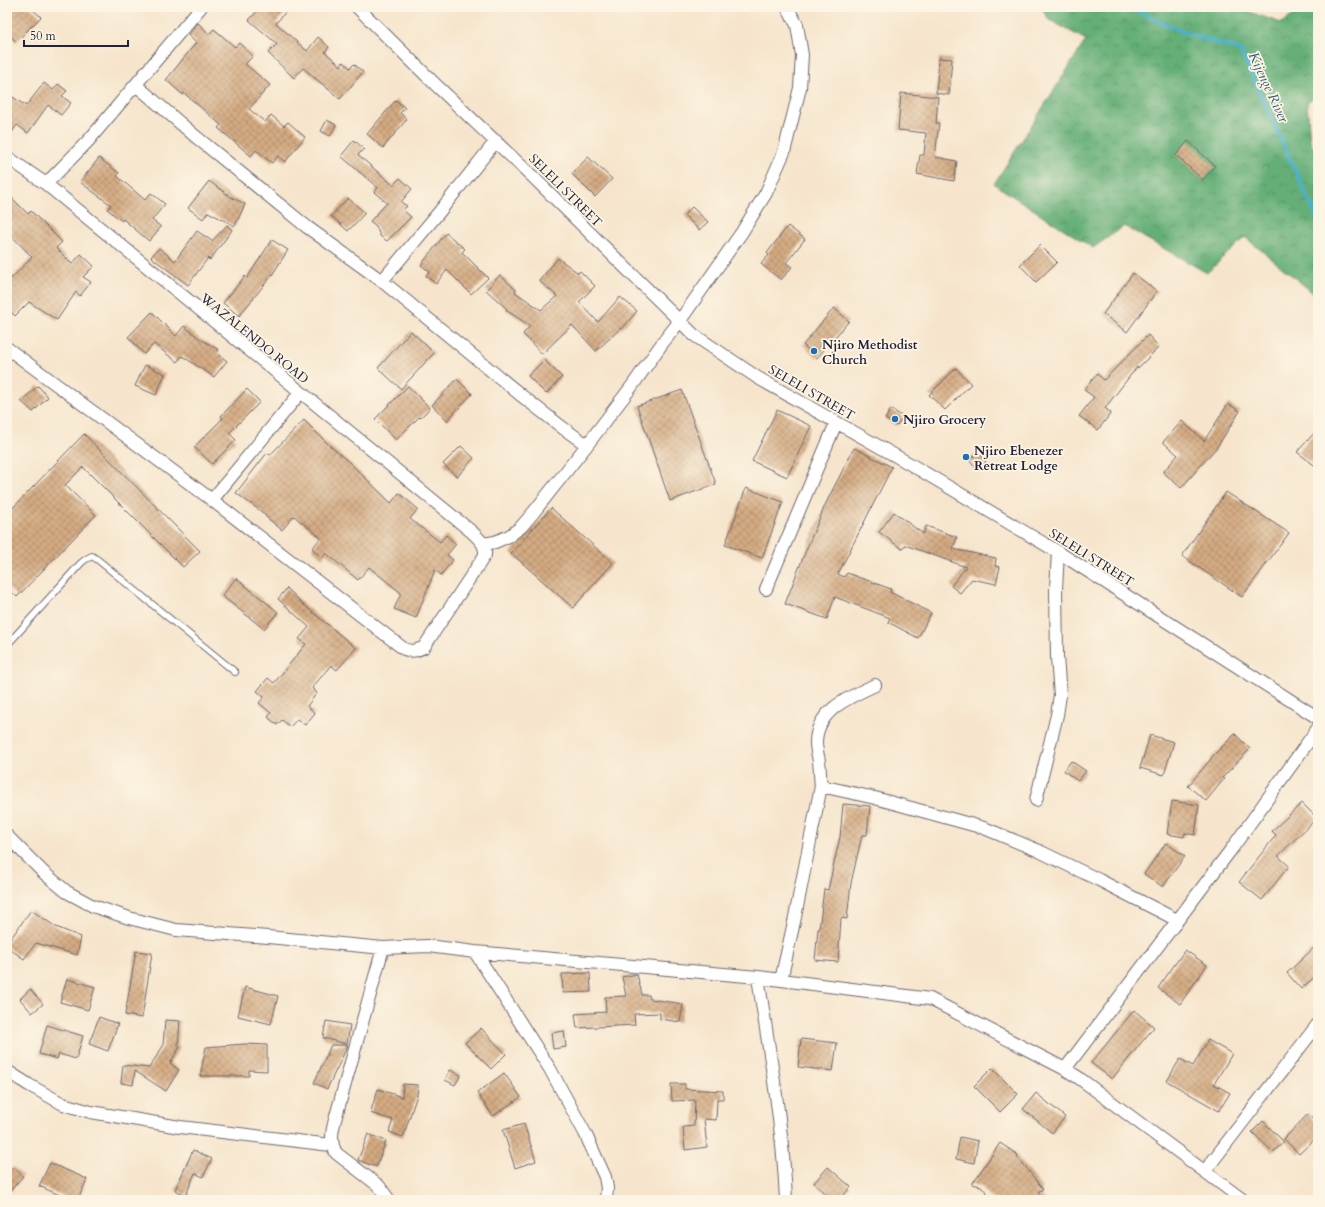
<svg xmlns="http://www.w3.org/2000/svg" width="1325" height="1207" font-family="Cardo,serif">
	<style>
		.forest { fill: url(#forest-crowns); stroke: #446859 }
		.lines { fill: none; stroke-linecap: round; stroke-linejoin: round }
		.stream { stroke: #4cb1cb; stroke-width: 4 }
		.building { fill: url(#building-cross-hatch) }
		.lane-casing { stroke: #6c666e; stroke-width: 8 }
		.street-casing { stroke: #6c666e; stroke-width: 14 }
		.lane { stroke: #fff; stroke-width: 6 }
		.street { stroke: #fff; stroke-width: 12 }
		.poi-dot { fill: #1f6fb2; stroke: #fcf5e5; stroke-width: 1.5 }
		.labels { text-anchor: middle; stroke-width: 3.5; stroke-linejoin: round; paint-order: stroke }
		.street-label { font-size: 13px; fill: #22223b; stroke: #fcf5e5 }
		.poi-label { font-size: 13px; font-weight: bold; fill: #22223b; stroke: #fcf5e5; text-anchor: start }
		.water-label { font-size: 14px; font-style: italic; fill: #335b75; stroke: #fcf5e5 }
	</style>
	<defs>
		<pattern id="forest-crowns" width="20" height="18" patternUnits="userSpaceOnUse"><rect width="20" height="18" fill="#65af77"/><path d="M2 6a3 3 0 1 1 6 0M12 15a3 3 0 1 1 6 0" fill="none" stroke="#538e63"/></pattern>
		<pattern id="building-cross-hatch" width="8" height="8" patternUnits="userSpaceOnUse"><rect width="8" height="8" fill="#d4ab82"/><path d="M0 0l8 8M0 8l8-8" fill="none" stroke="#ac8b6c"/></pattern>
	</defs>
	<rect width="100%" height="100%" fill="#fcf5e5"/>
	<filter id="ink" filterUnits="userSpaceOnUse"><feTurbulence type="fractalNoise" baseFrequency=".025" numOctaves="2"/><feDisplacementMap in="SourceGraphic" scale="8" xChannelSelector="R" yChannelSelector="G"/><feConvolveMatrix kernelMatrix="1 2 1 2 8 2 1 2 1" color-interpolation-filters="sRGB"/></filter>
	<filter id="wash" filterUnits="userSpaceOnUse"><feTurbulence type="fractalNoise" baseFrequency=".012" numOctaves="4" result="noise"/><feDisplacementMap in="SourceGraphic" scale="16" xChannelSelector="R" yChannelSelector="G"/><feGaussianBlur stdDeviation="0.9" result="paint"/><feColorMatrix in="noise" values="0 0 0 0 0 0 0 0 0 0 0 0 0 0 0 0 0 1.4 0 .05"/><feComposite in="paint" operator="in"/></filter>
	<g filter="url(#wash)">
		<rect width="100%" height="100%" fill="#f6e5cc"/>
		<path class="forest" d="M1042 7H1236L1281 23 1307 7H1318V95L1307 102 1310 140 1318 157V297L1245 237 1207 273 1124 226 1093 248 994 184 1086 40 1048 19Z"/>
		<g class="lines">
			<path class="stream" d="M1128 7 1183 32 1240 50 1318 220"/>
		</g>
		<g id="blocks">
			<path class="building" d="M12 7H30L41 17 16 42 7 32V12Z
				M261 7H290L276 23 307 51 318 37 329 47 325 52 341 66 343 62 350 68 354 64 363 72 340 99 303 68 294 78 268 53 277 44 249 20Z
				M198 23 209 34 214 29 235 47 239 43 253 56 245 64 270 85 249 109 265 122 271 115 284 126 288 122 305 137 285 162 278 156 272 163 256 150 251 156 218 128 221 125 184 93 183 95 166 80 196 43 188 35Z
				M939 58 952 59 949 95 936 93Z
				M44 83 53 90 58 84 67 91 62 96 71 103 61 115 48 105 28 133 17 125 7 139V93L26 106Z
				M901 93 938 97 936 123H939L935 157 957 161 954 181 917 174 920 155H924L926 133 898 130Z
				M396 100 405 108 400 113 407 119 383 148 367 134Z
				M327 120 336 125 330 136 321 131Z
				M354 140 364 149 358 155 393 185 400 178 412 189 401 202 407 206 403 210 411 217 387 241 380 236 376 226 370 221 387 203 374 192 378 188 341 156Z
				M1188 141 1215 166 1203 180 1176 155Z
				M588 157 612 179 595 197 572 174Z
				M99 158 119 173 117 176 145 200 151 193 165 204 152 220 161 227 149 241 123 219 122 221 107 209 111 205 80 182Z
				M209 181 231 197 245 204 235 226 208 212 203 219 188 208Z
				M7 193 28 214 31 211 62 242 56 248 72 264 81 254 94 266 83 277 91 282 80 296 76 292 57 320 29 302 15 316 7 308V283L32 257 9 233 11 230 7 226Z
				M348 198 365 213 348 231 331 216Z
				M692 207 708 222 699 230 684 215Z
				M227 225 232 230 210 260 208 258 188 285 151 257 159 248 175 261 197 231 212 241Z
				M788 226 805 239 786 263 792 267 781 280 761 264 769 255 767 253Z
				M446 233 465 249 462 252 488 278 471 294 447 270 436 284 426 276 430 272 421 265Z
				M272 240 288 250 272 275 239 316 223 303 245 276 247 278Z
				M1040 245 1057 262 1036 282 1020 265Z
				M558 258 578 273 580 271 595 286 579 302 598 322 620 297 637 311 622 329 621 328 596 351 572 325 542 354 523 334 530 326 506 310 507 309 486 290 500 275 516 290 515 292 541 310 557 296 539 281Z
				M1133 273 1157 291 1127 332 1103 314Z
				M834 308 849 321 817 358 803 345Z
				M152 312 176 336 184 326 199 338 219 350 217 353 227 361 214 377 182 356 177 362 154 344 144 354 128 337Z
				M411 331 434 353 401 389 378 368Z
				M1148 335 1159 347 1138 368 1137 367 1105 408 1111 413 1098 430 1079 416 1094 397 1084 390 1097 374 1104 380Z
				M544 360 562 377 546 394 528 376Z
				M145 365 165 374 156 395 135 386Z
				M956 368 971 384 945 410 929 395Z
				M457 379 472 394 447 421 432 405Z
				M38 386 48 397 33 412 21 401Z
				M408 386 430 408 420 418 419 417 396 440 375 419Z
				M247 389 260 402 229 433 236 440 212 464 194 447 223 418 221 416Z
				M682 390 716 484 670 501 637 406Z
				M1228 404 1240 411 1217 447 1181 488 1163 472 1178 455 1163 442 1182 421 1204 441Z
				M891 409 903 417 897 426 885 419Z
				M777 410 811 426 787 477 752 461Z
				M304 420 328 444 350 463 391 503 399 493 418 509 410 519 440 542 446 535 456 544 447 555 453 560 441 575 435 570 416 618 394 609 401 593 369 567 358 580 326 553 322 558 312 548 321 538 294 516 282 530 265 516 266 515 236 493 267 453 270 455Z
				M1318 429V468L1297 452Z
				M84 434 200 551 183 567 83 467 65 485 96 515 17 597 7 587V514Z
				M461 446 474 458 457 477 443 464Z
				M854 448 892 467 838 574 844 577 847 573 891 589 890 592 931 613 918 638 888 622 890 618 835 597 827 619 785 604 804 555 826 503Z
				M979 452 986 462 977 469 969 459Z
				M746 488 783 502 762 558 725 545Z
				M1226 492 1289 533 1242 597 1182 556Z
				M551 508 613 563 573 608 511 553Z
				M894 512 923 534 926 526 957 537 953 549 996 558 995 566 1000 567 996 584 972 579 960 593 951 586 966 567 905 545 902 549 879 532Z
				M236 578 278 612 264 629 222 596Z
				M287 588 304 605 356 648 337 670 331 665 312 688 317 693 307 706 315 713 305 725 297 719 290 727 282 720 277 725 268 717 271 713 259 703 264 697 257 691 268 678 274 683 306 644 299 639 309 627 278 599Z
				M1235 734 1250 749 1222 778 1224 779 1206 801 1188 786 1211 759V758Z
				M1150 735 1174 742 1164 775 1140 768Z
				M1071 761 1086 771 1078 781 1064 771Z
				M1172 801 1199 805 1195 835 1185 833 1184 837 1167 834Z
				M1302 803 1317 818 1278 856 1289 866 1262 900 1239 882 1276 835 1272 831Z
				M843 804 870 806 867 835H862L851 883 847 919 841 918 838 962 815 960 818 929 819 930 824 889 828 890 840 837Z
				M1166 843 1185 856 1163 887 1144 874Z
				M31 910 56 927 81 937 77 955 36 943 24 959 7 947V944Z
				M1318 944V974L1301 989 1287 973Z
				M1185 950 1207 965 1180 1004 1158 988Z
				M136 951 152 953 142 1018 125 1015Z
				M590 973 591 992 563 993 562 974Z
				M637 974 642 995H649L650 999 683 1004 680 1022 660 1019V1013L634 1014 635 1025 577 1028 575 1014 606 1012 605 997 626 996 622 977Z
				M67 979 95 987 88 1010 60 1002Z
				M245 987 278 996 271 1024 238 1016Z
				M30 989 43 1004 32 1013 20 999Z
				M1134 1010 1154 1027 1112 1079 1091 1063Z
				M99 1017 118 1024 108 1051 89 1044Z
				M165 1020 180 1021 178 1046 180 1047 170 1063 179 1070 166 1091 135 1071 133 1085 121 1083 123 1065 149 1068 163 1046Z
				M326 1021 350 1025 347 1044 323 1038Z
				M47 1025 83 1036 76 1059 59 1054 57 1059 39 1054Z
				M481 1028 506 1054 491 1069 465 1043Z
				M564 1031 566 1047 553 1049 551 1033Z
				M801 1039 837 1043 833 1071 798 1067Z
				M1208 1040 1232 1054 1214 1084 1230 1093 1219 1111 1167 1081 1180 1059 1193 1066Z
				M245 1044 267 1045V1071L249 1070V1076H200L206 1047Z
				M331 1045H348L327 1089 314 1083Z
				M992 1068 1018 1094 1000 1112 974 1086Z
				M450 1070 461 1075 455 1085 445 1080Z
				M504 1073 521 1097 493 1116 477 1093Z
				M403 1084 418 1085 417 1095 403 1137 389 1132 393 1120 370 1113 378 1089 402 1097Z
				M671 1084H685V1089L723 1091V1099H717L716 1120 704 1119 707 1147 685 1150 683 1127 694 1126 695 1100 672 1101Z
				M1036 1093 1065 1117 1052 1133 1023 1109Z
				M1308 1114 1318 1125V1136L1299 1154 1284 1139Z
				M1263 1121 1284 1142 1273 1152 1252 1132Z
				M524 1124 536 1161 515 1168 503 1130Z
				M368 1134 386 1141 376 1167 358 1160Z
				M960 1137 978 1141 974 1163 956 1159Z
				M1000 1143 1018 1155 1017 1156 1043 1189 1038 1192 1046 1200H993L981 1186 972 1184Z
				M193 1150 212 1159 203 1177 195 1173 186 1195 175 1190Z
				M50 1163 87 1179 78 1200H71L39 1186Z
				M13 1167 23 1176 7 1195V1174Z
				M828 1167 851 1187 839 1200H833L814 1183Z"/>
		</g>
	</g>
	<g filter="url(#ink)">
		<use href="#blocks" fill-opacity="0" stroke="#6c666e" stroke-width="1"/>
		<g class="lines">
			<g class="lane-casing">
				<path id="lane" d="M7 645 81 563 86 559 92 556 98 560 235 672"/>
			</g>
			<g class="street-casing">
				<path id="street" d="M357 7 437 86 533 177 694 335 758 378 910 464 1058 552 1318 718
					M136 85 195 136 307 227 382 281 522 396 563 428 587 445
					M7 157 46 184 472 532C479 539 486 544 485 555L424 647C416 651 412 652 404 649L212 500 7 348
					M46 184 89 140 201 7
					M382 281 440 211 496 141
					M212 500 300 393
					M484 544 495 542 509 536 521 527 533 513 587 445 632 386 661 345 679 322 742 232 766 193 784 152 800 88 802 55 797 25 787 7
					M766 589 836 423
					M821 786 875 798 984 828 1037 850 1099 880 1177 920
					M1036 800 1057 715 1060 695 1057 657 1056 589 1058 552
					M7 836 44 873 67 892 93 906 129 918 176 930 268 937 383 948 428 946 475 952 758 977 930 999 1065 1069 1079 1078 1243 1200
					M383 948 338 1109C334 1124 328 1138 336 1153L379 1186 389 1200
					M475 952 550 1069 585 1133 605 1177 607 1188 606 1200
					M758 977C769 1051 783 1125 786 1200
					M781 980 794 922 821 786C820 778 820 769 819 761 818 755 816 749 816 743 816 710 850 697 875 685
					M1065 1069 1233 847 1318 728
					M7 1071 29 1085 63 1104 91 1112 180 1127 331 1145
					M1205 1171 1318 1024"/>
			</g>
			<use href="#lane" class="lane"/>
			<use href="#street" class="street"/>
		</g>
	</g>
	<g class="poi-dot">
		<circle cx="814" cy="351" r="4"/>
		<circle cx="895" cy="419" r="4"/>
		<circle cx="966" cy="457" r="4"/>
	</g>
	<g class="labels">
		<g class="street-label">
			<text transform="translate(566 190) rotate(45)" y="5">SELELI STREET</text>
			<text transform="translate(255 338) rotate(39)" y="5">WAZALENDO ROAD</text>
			<text transform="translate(812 392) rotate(30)" y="5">SELELI STREET</text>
			<text transform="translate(1092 557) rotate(32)" y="5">SELELI STREET</text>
		</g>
		<g class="poi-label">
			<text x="822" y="349">Njiro Methodist<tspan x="822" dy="15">Church</tspan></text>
			<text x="903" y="424">Njiro Grocery</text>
			<text x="974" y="455">Njiro Ebenezer<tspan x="974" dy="15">Retreat Lodge</tspan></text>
		</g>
		<g class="water-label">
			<text transform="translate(1269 87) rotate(65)" y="5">Kijenge River</text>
		</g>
	</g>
	<rect width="1325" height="1207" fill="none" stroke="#fcf5e5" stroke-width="24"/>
	<path d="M24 40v6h104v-6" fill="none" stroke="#22223b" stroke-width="2"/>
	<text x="30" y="40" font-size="12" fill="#22223b" stroke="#fcf5e5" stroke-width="3" paint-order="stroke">50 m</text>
</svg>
